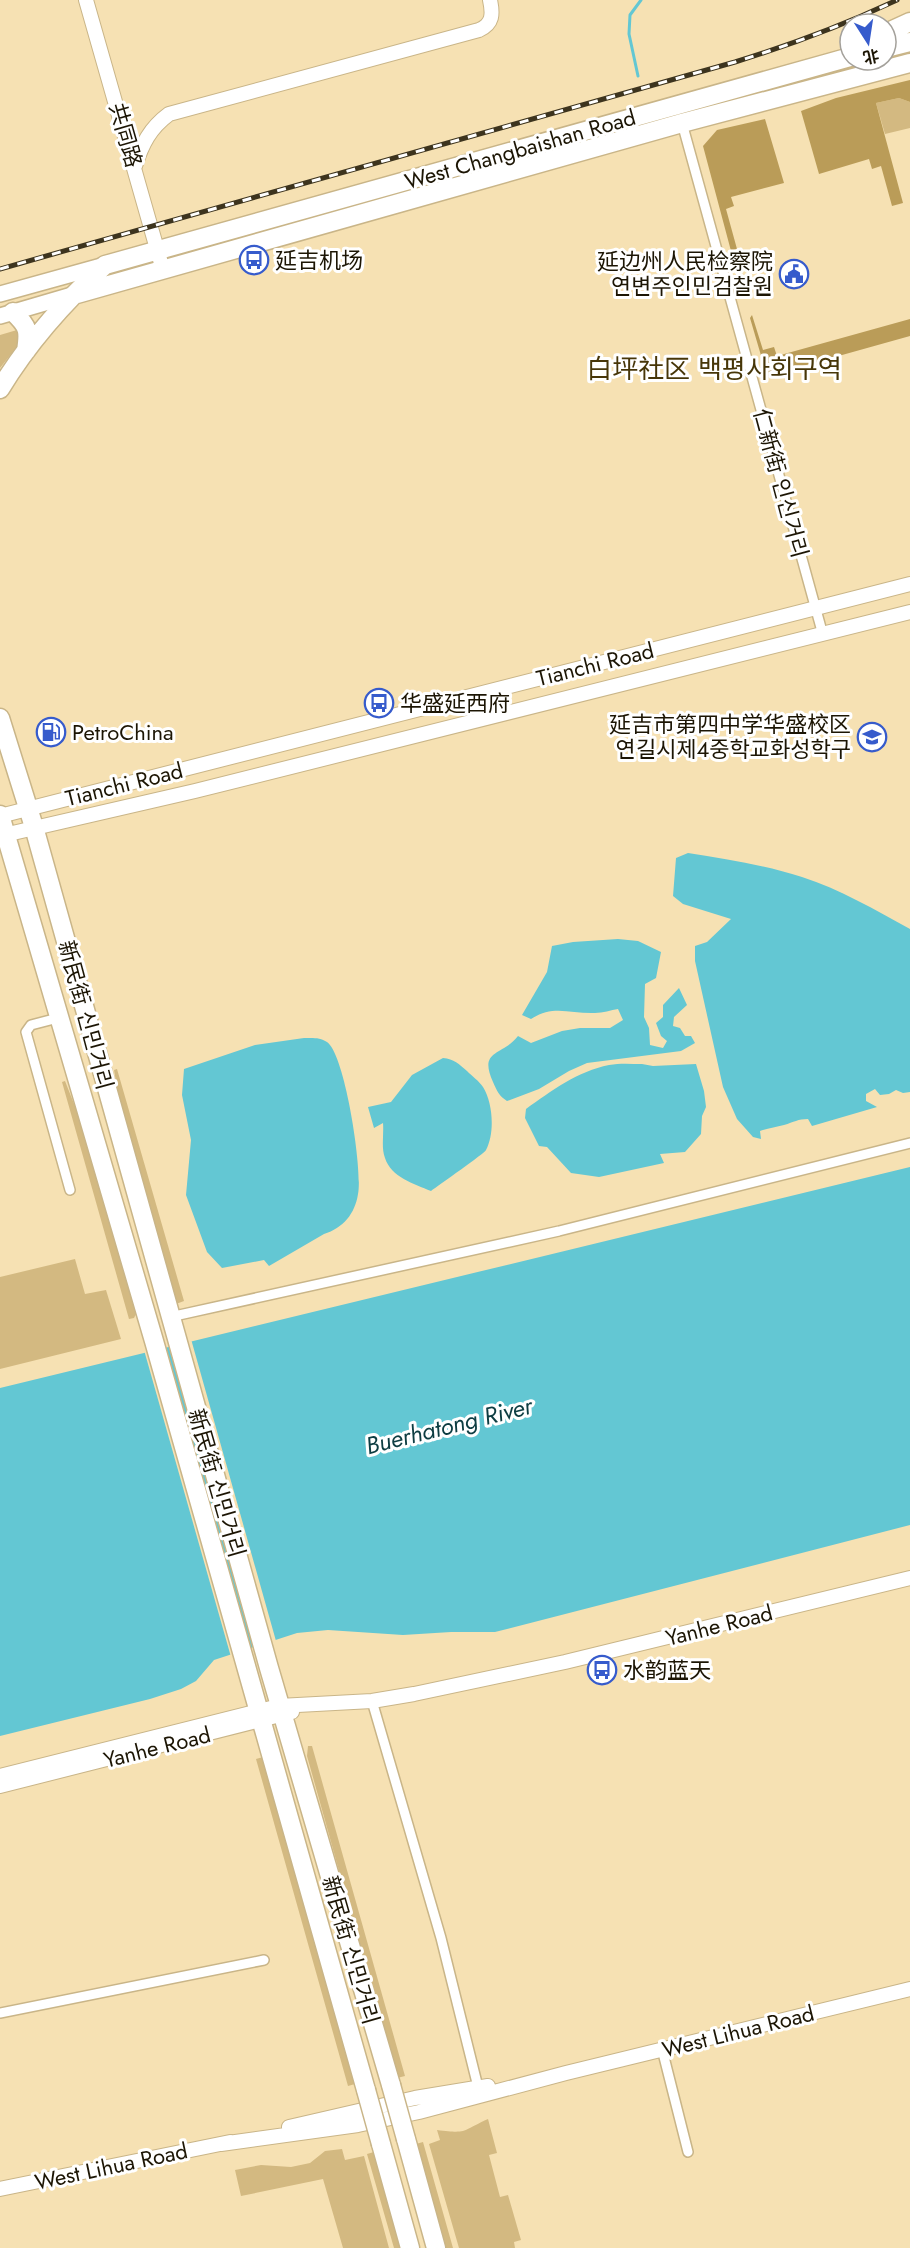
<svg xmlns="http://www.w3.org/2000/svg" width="910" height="2248" font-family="Jost,'Noto Sans SC','Noto Sans KR',sans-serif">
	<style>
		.green { fill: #d3b981 }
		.forest { fill: #ba9c58 }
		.water { fill: #63c7d3 }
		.pier { fill: #f6e1b3 }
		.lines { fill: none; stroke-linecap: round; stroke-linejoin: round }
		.stream { stroke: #63c7d3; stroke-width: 3 }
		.street-casing { stroke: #c9b588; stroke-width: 12 }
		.secondary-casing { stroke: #c9b588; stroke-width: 16 }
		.primary-casing { stroke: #c9b588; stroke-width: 18 }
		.highway-casing { stroke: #c9b588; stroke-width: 21 }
		.street { stroke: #fff; stroke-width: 9 }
		.secondary { stroke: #fff; stroke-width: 14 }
		.primary { stroke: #fff; stroke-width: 15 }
		.highway { stroke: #fff; stroke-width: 18 }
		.rail-casing { stroke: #3d341e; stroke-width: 5 }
		.rail { stroke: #fff; stroke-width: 3; stroke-dasharray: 9; stroke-linecap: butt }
		.highway-bridge-casing { stroke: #c9b588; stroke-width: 21; stroke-linecap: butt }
		.highway-bridge { stroke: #fff; stroke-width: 18 }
		.labels { text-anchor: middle; stroke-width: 6; stroke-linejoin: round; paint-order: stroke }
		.street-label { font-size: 22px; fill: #1c1504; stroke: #fff }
		.poi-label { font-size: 22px; fill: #1c1504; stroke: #fff; text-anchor: start }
		.water-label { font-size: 24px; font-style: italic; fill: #0d3d42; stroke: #fff }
		.quarter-label { font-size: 26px; fill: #473608; stroke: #fff }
	</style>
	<rect width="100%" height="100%" fill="#f6e1b3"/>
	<path class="green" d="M910 51V55L337 212 336 210 807 77 873 60H886V57Z
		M899 98 910 102V128L885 134 876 103Z
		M321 213 322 217 210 249 209 246Z
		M17 330 22 340 0 368V335Z
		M117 1069 184 1301 176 1304 119 1099 114 1070Z
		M65 1081 78 1114 136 1314 134 1318 129 1319 62 1082Z
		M75 1259 85 1294 106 1290 121 1339 0 1369V1277Z
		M308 1746H312L405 2076 397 2078 307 1756Z
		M263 1757 355 2084 348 2086 256 1759Z
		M488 2119 497 2153 489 2155 500 2197 508 2195 521 2240 514 2242 515 2248H459L429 2144 440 2140 437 2130C469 2134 461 2131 488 2119Z
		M423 2142 453 2248H446L416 2144Z
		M342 2149 345 2160 364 2156 389 2248H343L323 2179 241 2196 235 2170 261 2165 291 2167 310 2163 325 2151Z
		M374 2152 402 2248H394L367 2154Z"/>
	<path class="forest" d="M910 80V102L899 98 876 103 903 203 892 206 881 166 872 169 869 159 819 174 801 111 836 98Z
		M765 119 784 183 731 197 734 206 726 209 737 249 731 251 703 146 717 130Z
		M752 315 763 350 774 347 777 356 910 319V336L767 376 750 318Z"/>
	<path class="water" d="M688 853C726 859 765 865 802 877 840 889 875 910 910 929V1092L903 1093 896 1090 889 1094 880 1095 875 1089 866 1094V1101L877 1107 812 1126 808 1119C798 1119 794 1122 784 1125 776 1127 769 1128 760 1131L761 1139 753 1137 737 1119 723 1087 695 961V946L707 942 731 919 683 904 673 896 676 858Z
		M618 939 638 941 661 952 656 978 645 984 644 1017 649 1028 650 1045 663 1048 667 1041 661 1036 656 1023 663 1017V1005L679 988 687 1005 674 1017 673 1026 680 1028 685 1036H691L695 1043 681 1051 587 1063 569 1071 539 1089 507 1101C499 1096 497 1091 493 1082 478 1049 503 1056 518 1036L531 1043 562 1031 580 1028H610L623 1020 618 1009C611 1010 603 1013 595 1013 571 1014 553 1004 531 1019L522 1015 547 972 552 946 573 942Z
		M304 1038C312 1038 320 1037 327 1042 345 1054 363 1171 358 1194 355 1214 343 1228 324 1234L269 1266 264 1260 222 1268 207 1252 186 1195 191 1140 182 1095 184 1069 255 1045Z
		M443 1058C454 1059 459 1064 467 1071 472 1076 479 1081 483 1087 493 1103 495 1133 486 1150 485 1153 439 1185 431 1191 414 1184 391 1177 385 1158 381 1148 384 1134 383 1123L374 1128 368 1107 391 1102 412 1075Z
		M642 1064 653 1066 696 1064 704 1091 706 1107 702 1116 701 1134 685 1152 660 1154 664 1163 599 1177 571 1173 547 1147 539 1146 525 1118 526 1109C551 1091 578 1071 609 1065 620 1063 631 1064 642 1064Z
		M910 1167V1525L495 1632H451L403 1635 328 1630 297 1633 214 1660 196 1681 181 1689 150 1699 0 1736V1388Z"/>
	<path class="pier" d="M191 1339 276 1641 256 1648 170 1344Z
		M164 1345 251 1650 231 1657 144 1350Z"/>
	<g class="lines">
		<path class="stream" d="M638 76 629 34 630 15 641 0"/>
		<g class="street-casing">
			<path id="street" d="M682 123 823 635
				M58 1018 31 1025 26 1032 70 1190
				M170 1317 559 1231 910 1143
				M372 1701 441 1938 478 2087
				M0 2013 264 1960
				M662 2049 688 2152"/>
		</g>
		<g class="secondary-casing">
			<path id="secondary" d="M86 0 163 270
				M135 166C142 144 150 128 169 114L479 30C493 24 493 14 490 0
				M0 816 910 584
				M0 836 195 791 910 612
				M0 1776 279 1706 372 1701 414 1694 565 1662 910 1578
				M0 1786 292 1712
				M289 2127 415 2098 488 2086
				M221 2144 358 2125 419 2112 566 2073 910 1989
				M0 2189 230 2142"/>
		</g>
		<g class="primary-casing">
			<path id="primary" d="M0 294 105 265
				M0 316 72 295"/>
		</g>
		<g class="highway-casing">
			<path id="highway" d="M886 33 910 22
				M886 48 910 42
				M77 294 682 123 910 63
				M13 312C29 327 29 331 26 351
				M0 389C28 343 65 301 105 265L850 57
				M0 718 34 827 269 1668 391 2085
				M0 815 154 1341 366 2090
				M406 2139 436 2248
				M381 2144 410 2248"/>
		</g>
		<use href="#street" class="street"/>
		<use href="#secondary" class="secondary"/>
		<use href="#primary" class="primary"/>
		<use href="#highway" class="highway"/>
		<g class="rail-casing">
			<path id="rail" d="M0 269 735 62C790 45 844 25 897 0"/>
		</g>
		<use href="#rail" class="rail"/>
		<g class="highway-bridge-casing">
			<path id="highway-bridge" d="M391 2085 406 2139
				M366 2090 381 2144"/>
		</g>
		<use href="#highway-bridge" class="highway-bridge"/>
	</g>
	<defs>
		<g id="bus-ring" transform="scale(1.5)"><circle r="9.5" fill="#fff" stroke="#365bcc" stroke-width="1.5"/><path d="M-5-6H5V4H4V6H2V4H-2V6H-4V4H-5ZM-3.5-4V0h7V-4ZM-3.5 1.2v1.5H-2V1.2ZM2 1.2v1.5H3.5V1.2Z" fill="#365bcc"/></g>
		<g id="civic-ring" transform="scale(1.5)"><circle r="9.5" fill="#fff" stroke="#365bcc" stroke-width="1.5"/><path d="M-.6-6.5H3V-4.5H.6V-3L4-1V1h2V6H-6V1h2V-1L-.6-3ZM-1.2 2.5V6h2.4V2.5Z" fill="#365bcc"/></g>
		<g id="fuel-ring" transform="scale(1.5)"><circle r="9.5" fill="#fff" stroke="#365bcc" stroke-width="1.5"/><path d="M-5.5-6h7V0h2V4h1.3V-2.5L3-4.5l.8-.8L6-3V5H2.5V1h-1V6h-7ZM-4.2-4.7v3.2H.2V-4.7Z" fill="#365bcc"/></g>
		<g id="school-ring" transform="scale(1.5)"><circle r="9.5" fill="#fff" stroke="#365bcc" stroke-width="1.5"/><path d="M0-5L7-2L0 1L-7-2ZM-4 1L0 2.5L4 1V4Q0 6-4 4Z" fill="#365bcc"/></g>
	</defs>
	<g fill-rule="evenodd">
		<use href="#bus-ring" x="254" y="260"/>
		<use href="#civic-ring" x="794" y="274"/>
		<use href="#bus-ring" x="379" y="703"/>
		<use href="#fuel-ring" x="51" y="732"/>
		<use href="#school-ring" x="872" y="737"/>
		<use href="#bus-ring" x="602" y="1670"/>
	</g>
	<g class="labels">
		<g class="street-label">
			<text transform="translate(126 135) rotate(74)" y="8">共同路</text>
			<text transform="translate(520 149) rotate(-16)" y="8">West Changbaishan Road</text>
			<text transform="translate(781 483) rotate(75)" y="8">仁新街 인신거리</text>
			<text transform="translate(595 664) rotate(-14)" y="8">Tianchi Road</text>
			<text transform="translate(124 784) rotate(-14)" y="8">Tianchi Road</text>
			<text transform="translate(86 1015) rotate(75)" y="8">新民街 신민거리</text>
			<text transform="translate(217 1483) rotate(74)" y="8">新民街 신민거리</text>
			<text transform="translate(719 1625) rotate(-14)" y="8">Yanhe Road</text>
			<text transform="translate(157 1747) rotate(-14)" y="8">Yanhe Road</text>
			<text transform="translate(351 1950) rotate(74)" y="8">新民街 신민거리</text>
			<text transform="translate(738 2031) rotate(-14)" y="8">West Lihua Road</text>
			<text transform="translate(111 2166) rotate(-12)" y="8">West Lihua Road</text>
		</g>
		<g class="poi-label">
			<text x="275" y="268">延吉机场</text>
			<text x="773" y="269" text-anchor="end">延边州人民检察院<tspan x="773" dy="25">연변주인민검찰원</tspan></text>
			<text x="400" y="711">华盛延西府</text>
			<text x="851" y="732" text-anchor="end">延吉市第四中学华盛校区<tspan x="851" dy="25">연길시제4중학교화성학구</tspan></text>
			<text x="72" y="740">PetroChina</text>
			<text x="623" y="1678">水韵蓝天</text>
		</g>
		<g class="water-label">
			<text transform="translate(449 1426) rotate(-14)" y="8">Buerhatong River</text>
		</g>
		<g class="quarter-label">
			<text x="714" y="378">白坪社区 백평사회구역</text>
		</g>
	</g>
	<g transform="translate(868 42) rotate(168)"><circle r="28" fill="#ffffff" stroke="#a4a19b" stroke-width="1.5"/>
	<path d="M0-4.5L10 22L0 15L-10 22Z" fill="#365bcc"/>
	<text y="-9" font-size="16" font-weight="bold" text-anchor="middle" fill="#1c1504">北</text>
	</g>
</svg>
